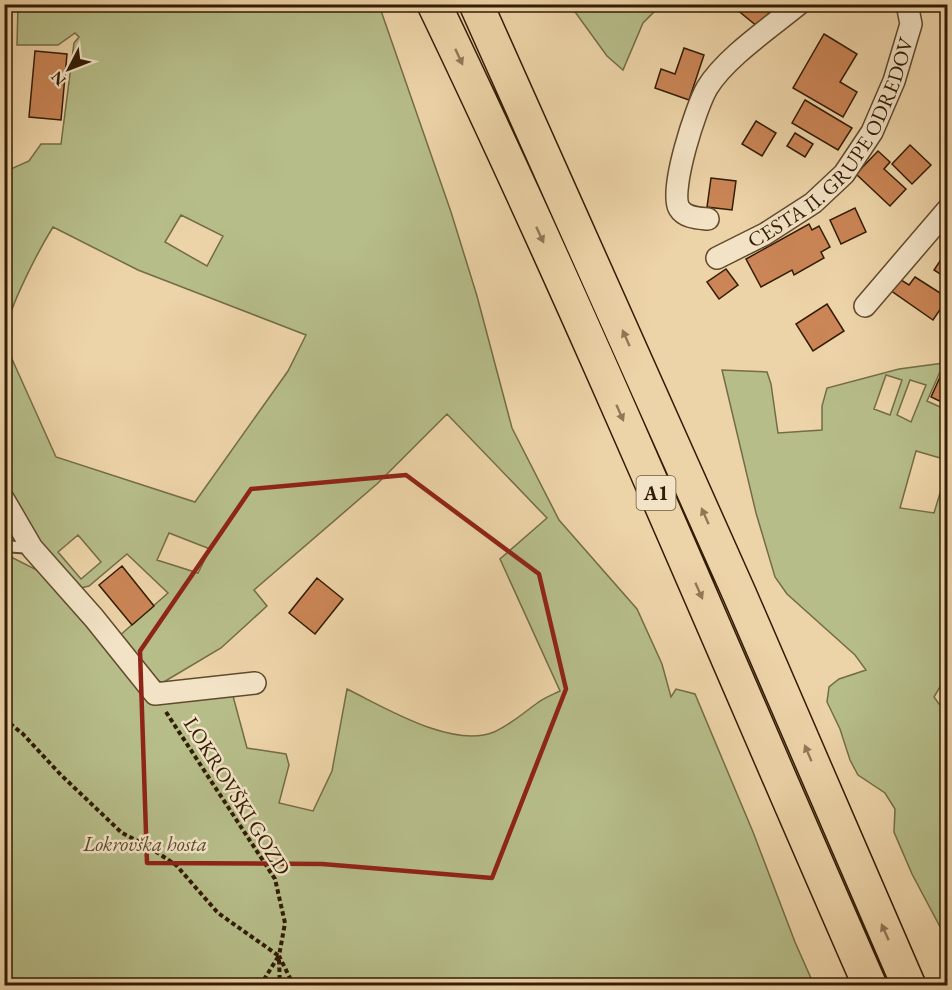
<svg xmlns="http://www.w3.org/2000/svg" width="952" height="990" font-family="'EB Garamond',serif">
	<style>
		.green { fill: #b6bd89; stroke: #746c46; stroke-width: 1.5; fill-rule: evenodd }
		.building { fill: #cb8556; stroke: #321c04; stroke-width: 1.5 }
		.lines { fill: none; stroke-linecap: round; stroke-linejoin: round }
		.service-casing { stroke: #614a2d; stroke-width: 14 }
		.minor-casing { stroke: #614a2d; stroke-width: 24 }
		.motorway-casing { stroke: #321c04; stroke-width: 36 }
		.path { stroke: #321c04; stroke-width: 4; stroke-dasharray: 4.5 3; stroke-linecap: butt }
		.service { stroke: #f3e3c6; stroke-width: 10 }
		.minor { stroke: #f3e3c6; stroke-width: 21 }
		.motorway { stroke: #edd4a8; stroke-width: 33 }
		.oneway { fill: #907856 }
		.marked { fill: none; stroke: #8f2418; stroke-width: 4.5; stroke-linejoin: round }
		.labels { text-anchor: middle; stroke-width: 5; stroke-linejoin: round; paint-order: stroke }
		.shield { fill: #f3e3c6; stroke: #6c583e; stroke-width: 1.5 }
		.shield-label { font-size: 20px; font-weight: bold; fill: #321c04 }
		.street-label { font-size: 21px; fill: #321c04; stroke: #f3e3c6 }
		.park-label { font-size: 21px; font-style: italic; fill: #5a4c2c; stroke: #f3e3c6 }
	</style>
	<rect width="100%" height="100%" fill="#edd4a8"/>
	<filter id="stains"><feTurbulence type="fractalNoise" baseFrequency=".00333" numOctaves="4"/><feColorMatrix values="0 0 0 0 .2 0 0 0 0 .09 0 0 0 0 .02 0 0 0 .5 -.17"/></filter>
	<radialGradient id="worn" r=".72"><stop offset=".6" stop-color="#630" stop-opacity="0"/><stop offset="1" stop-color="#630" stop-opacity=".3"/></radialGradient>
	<path class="green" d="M18 5H379L451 212 477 296 512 428 559 520 637 609 662 664 671 697 676 689 695 694 753 832 795 942 814 985H5V554L39 571 152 702 233 696 247 748 286 754 289 765 279 803 313 811 332 771 347 689C384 707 452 749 494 732 510 725 522 714 536 704 543 698 552 695 560 691L500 559 547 518 447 414 378 483 254 590 267 606 221 648 162 683 151 676 118 637 168 593 127 554 89 586 81 588 55 566 15 505 5 479 4 166 11 169 29 161 41 144H61L74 43 79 37 75 33 58 45H17ZM181 215 223 236 207 266 165 242ZM53 227 138 270 306 335 288 371 195 502 56 457 12 359C9 350 6 342 6 332 8 308 40 248 53 227ZM169 533 210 549 198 573 157 560ZM78 535 101 562 81 579 58 552Z
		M570 5H661L643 23 623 70 607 56Z
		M944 363 927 401 947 410V460L916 451 900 508 934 513 947 470V675L934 697 939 704 947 705V940L912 874 894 832 895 809 885 793 858 775 850 760 840 729 827 702 829 687 839 679 866 670 855 655 787 594 775 577 756 513 722 370 767 372 771 384 778 433 822 430V406L827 388 899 369ZM886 375 902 380 890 415 874 409ZM910 380 926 385 911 422 897 415Z"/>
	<path class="building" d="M730 4H776L758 27Z
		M824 34 857 54 840 82 857 92 843 117 793 88Z
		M684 48 704 55 689 100 655 88 661 69 675 74Z
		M35 51 67 54 61 120 29 117Z
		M805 100 852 128 838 150 792 123Z
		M756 121 776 133 762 156 742 144Z
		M795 133 813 144 805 157 787 146Z
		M910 145 931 165 912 184 892 164Z
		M878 151 890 162 884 169 906 189 890 206 856 174Z
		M711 178 736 181 732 210 707 207Z
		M855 208 866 232 841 244 830 220Z
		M809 224 812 230 819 226 830 247 821 252 824 258 794 275 792 270 761 287 746 259Z
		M948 241V279L934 270 946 252 942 249Z
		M726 269 738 285 719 299 707 282Z
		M915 277 948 298 933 320 890 290 898 278 909 285Z
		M827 304 844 331 813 351 796 324Z
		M946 364H948V405L931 397Z
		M122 566 154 606 132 625 99 585Z
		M317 578 343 599 315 634 289 613Z"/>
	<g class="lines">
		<g class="service-casing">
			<path id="service" d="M4 546 31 548"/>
		</g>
		<g class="minor-casing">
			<g id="minor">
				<path d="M708 219C698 218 685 218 679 208 669 190 696 107 707 88 725 58 771 27 799 4"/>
				<path id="s1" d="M717 258 765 234 813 203 844 174 872 132 894 81 911 24 907 4"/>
				<path d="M865 306 948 209"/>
				<path d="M4 500 32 548 94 618 155 694 255 683"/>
			</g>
		</g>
		<g class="motorway-casing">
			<path id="motorway" d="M434 4C589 327 726 658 870 986
				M476 4 739 593 909 986"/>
		</g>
		<path class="path" d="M166 712 275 879 285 923 279 956 294 986
			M4 719 23 734 61 775 122 833 146 845 176 865 218 913 279 956
			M279 960 280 986
			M260 986 278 957"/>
		<use href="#service" class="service"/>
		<use href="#minor" class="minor"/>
		<use href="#motorway" class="motorway"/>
	</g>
	<defs><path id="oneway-solid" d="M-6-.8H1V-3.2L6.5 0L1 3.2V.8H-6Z" transform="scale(1.5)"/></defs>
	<g class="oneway">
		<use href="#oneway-solid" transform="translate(459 57) rotate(65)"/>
		<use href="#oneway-solid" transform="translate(540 235) rotate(65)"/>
		<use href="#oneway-solid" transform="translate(626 338) rotate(-114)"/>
		<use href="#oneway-solid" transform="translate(620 413) rotate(66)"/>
		<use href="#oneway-solid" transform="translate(705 516) rotate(-114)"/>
		<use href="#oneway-solid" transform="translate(699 591) rotate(66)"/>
		<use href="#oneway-solid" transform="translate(808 753) rotate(-113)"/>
		<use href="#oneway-solid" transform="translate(885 932) rotate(-114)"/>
	</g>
	<path class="marked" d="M406 475 539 574 566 689 492 878 322 864 147 863 140 651 251 489Z"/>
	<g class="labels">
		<rect class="shield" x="636.5" y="476" width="39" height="34" rx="4.5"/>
		<g class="shield-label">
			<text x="656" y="500">A1</text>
		</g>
		<g class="street-label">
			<text dy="7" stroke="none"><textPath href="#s1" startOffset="170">CESTA II. GRUPE ODREDOV</textPath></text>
			<text transform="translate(237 796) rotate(58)" y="7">LOKROVŠKI GOZD</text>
		</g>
		<g class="park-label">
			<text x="145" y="851">Lokrovška hosta</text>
		</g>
	</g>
	<rect width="952" height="990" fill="none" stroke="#edd4a8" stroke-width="24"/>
	<rect x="6" y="6" width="940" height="978" fill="none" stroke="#321c04" stroke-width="3"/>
	<rect x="12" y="12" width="928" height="966" fill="none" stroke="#321c04" stroke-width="1.5"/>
	<g transform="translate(69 69) rotate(228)" stroke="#f3e3c6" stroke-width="4.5" paint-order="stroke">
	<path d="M0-4.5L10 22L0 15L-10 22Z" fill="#321c04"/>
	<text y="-9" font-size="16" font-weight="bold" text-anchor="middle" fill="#321c04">N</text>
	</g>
	<rect width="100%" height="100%" filter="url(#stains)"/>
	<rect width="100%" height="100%" fill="url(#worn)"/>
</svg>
